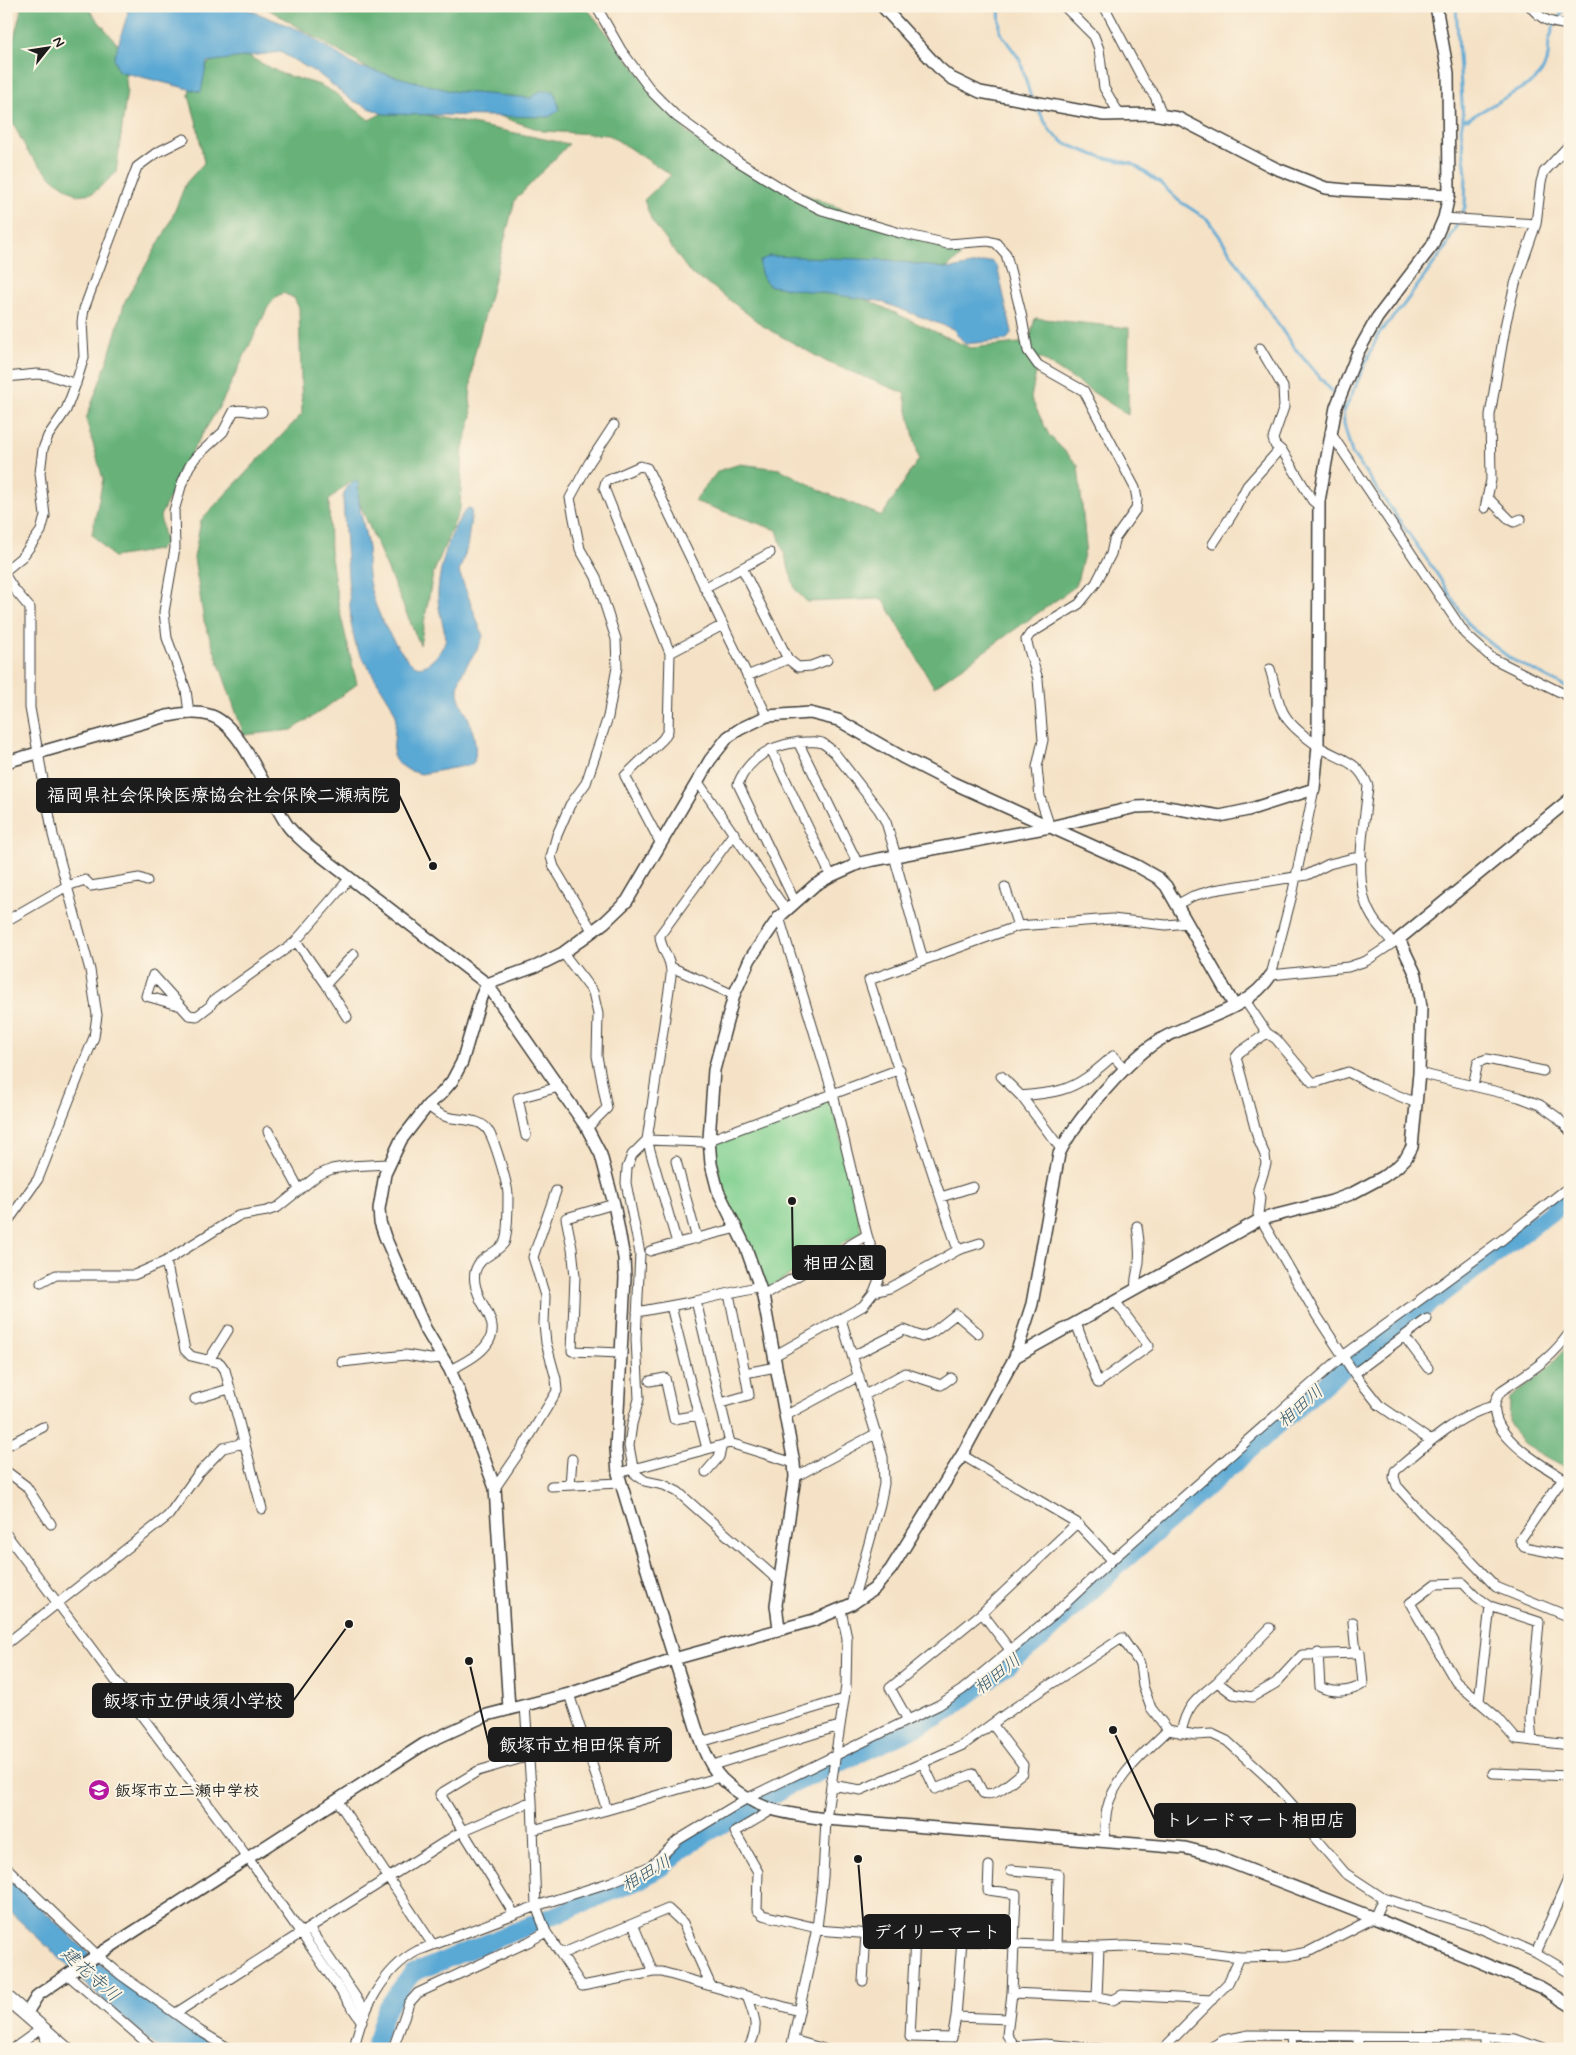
<svg xmlns="http://www.w3.org/2000/svg" width="1576" height="2055" font-family="Mynerve,'Klee One',sans-serif">
	<style>
		.green { fill: #81d090; stroke: #4e7656 }
		.forest { fill: #68b27a; stroke: #42674b }
		.water { fill: #5aa8d4; stroke: #3b6278 }
		.lines { fill: none; stroke-linecap: round; stroke-linejoin: round }
		.stream { stroke: #5aa8d4; stroke-width: 3 }
		.river { stroke: #5aa8d4; stroke-width: 18 }
		.minor-casing { stroke: #3d3a36; stroke-width: 11 }
		.tertiary-casing { stroke: #3d3a36; stroke-width: 14 }
		.trunk-casing { stroke: #3d3a36; stroke-width: 16 }
		.minor { stroke: #fff; stroke-width: 9 }
		.tertiary { stroke: #fff; stroke-width: 11 }
		.trunk { stroke: #fff; stroke-width: 14 }
		.labels { text-anchor: middle; stroke-width: 4; stroke-linejoin: round; paint-order: stroke }
		.poi-label { font-size: 16px; font-weight: bold; fill: #1c1c1c; stroke: #fcf5e5; text-anchor: start }
		.water-label { font-size: 18px; font-style: italic; fill: #385b6f; stroke: #fcf5e5 }
		.leader { fill: none; stroke: #1c1c1c; stroke-width: 2 }
		.callout-dot { fill: #1c1c1c; stroke: #fcf5e5; stroke-width: 2 }
		.callout { fill: #1c1c1c; stroke: #1c1c1c; stroke-width: 2 }
		.callout-label { font-size: 18px; text-anchor: middle; font-weight: bold; fill: #fff }
	</style>
	<rect width="100%" height="100%" fill="#fcf5e5"/>
	<filter id="ink" filterUnits="userSpaceOnUse"><feTurbulence type="fractalNoise" baseFrequency=".02" numOctaves="2"/><feDisplacementMap in="SourceGraphic" scale="10" xChannelSelector="R" yChannelSelector="G"/><feConvolveMatrix kernelMatrix="1 2 1 2 8 2 1 2 1" color-interpolation-filters="sRGB"/></filter>
	<filter id="wash" filterUnits="userSpaceOnUse"><feTurbulence type="fractalNoise" baseFrequency=".0096" numOctaves="4" result="noise"/><feDisplacementMap in="SourceGraphic" scale="20" xChannelSelector="R" yChannelSelector="G"/><feGaussianBlur stdDeviation="1.12" result="paint"/><feColorMatrix in="noise" values="0 0 0 0 0 0 0 0 0 0 0 0 0 0 0 0 0 1.4 0 .05"/><feComposite in="paint" operator="in"/></filter>
	<g filter="url(#wash)">
		<rect width="100%" height="100%" fill="#f5e2c6"/>
		<path class="green" d="M826 1100 832 1102 862 1232 771 1286 768 1287 764 1282 721 1185 715 1147 725 1137Z"/>
		<path class="forest" d="M22 6H86L123 51 127 90 116 173 93 193 77 195 52 178 29 154 6 110V70Z
			M263 6H585L686 131 707 149 731 165 961 256 947 268 784 261 970 348 1029 342 1035 318 1129 328 1128 415 1039 357 1031 398 1049 435 1078 465 1086 546 1076 586 934 687 883 599 807 602 795 589 777 530 694 501 718 471 740 464 780 469 824 492 882 516 919 459 904 393 827 362 763 326 713 287 691 274 652 221 644 200 671 175 609 135 543 131 380 76Z
			M234 49 282 74 320 85 335 93 369 120 393 108 569 144 515 200 473 360 470 399 472 416 463 448 460 509 433 574 420 645 350 481 329 500 330 551 339 608 357 684 324 709 292 730 244 735 204 621 194 558 201 520 302 414 299 308 294 298 283 293 277 296 268 307 221 404 195 446 160 516 165 543 158 550 113 557 92 534 103 479 86 419 108 359 125 301 169 225 186 183 204 163 197 124 189 96 190 87 204 67 217 57Z
			M1570 1343V1471L1522 1443 1509 1423 1510 1398 1543 1373Z"/>
		<path class="water" d="M124 6H239L302 31 356 66 451 91 531 98 540 91H554L560 110 549 117 383 114 351 100 320 75 280 52 207 62 201 92 118 71 114 58 128 13Z
			M769 256 890 260 951 269 991 261 997 266 1012 332 1007 340 965 344 953 329 879 301 771 286C762 281 759 270 760 261Z
			M356 481 359 483C356 504 365 527 368 548 369 553 367 558 367 563 368 596 384 630 404 655 409 662 416 670 426 665 436 659 443 649 446 638 443 623 437 606 438 592 439 568 451 525 468 508L472 509 467 548 459 572 483 636C478 654 457 671 458 692 459 701 464 709 468 717 473 729 478 749 474 762L470 765 421 774 408 770 398 763 393 756 396 715 391 704 360 654 355 643 351 623 343 499C344 491 348 484 356 481Z
			M6 1874 101 1965 218 2049H159L77 1977 68 1966 6 1908Z"/>
		<g class="lines">
			<path class="stream" d="M999 6 1000 32 1020 60 1031 98
				M1035 105 1051 132 1066 144 1097 156 1133 164 1160 183 1179 201 1207 219 1218 234 1292 345 1335 395
				M1463 119H1468L1534 81 1543 70 1548 57 1549 41 1554 25 1566 6
				M1343 405 1344 424 1352 453 1437 574 1470 627 1511 659 1570 689
				M1344 412 1379 333 1402 307 1446 247 1465 207 1466 174 1461 129 1463 119 1456 6"/>
			<path class="river" d="M375 2049C381 2012 390 2001 413 1973L638 1881 662 1867 692 1842 785 1788 918 1727 951 1709 1042 1638 1118 1566 1334 1376 1570 1198"/>
		</g>
	</g>
	<g filter="url(#ink)">
		<g class="lines">
			<g class="minor-casing">
				<path id="minor" d="M596 6 621 50 653 93 676 116 739 162 796 197 822 210 900 233 948 244 988 241 996 243 1006 254 1021 313 1028 351 1038 365 1084 391 1135 488 1137 499 1136 509 1114 540 1111 554 1096 583 1079 604 1030 634 1026 640 1038 679 1043 740 1037 767 1040 797 1050 827
					M1064 6 1094 36 1099 49 1104 88 1120 115
					M1104 6 1143 80 1155 96 1162 115
					M1530 6C1542 21 1551 23 1570 25
					M1444 218 1536 224
					M1260 348 1283 387 1284 407 1273 439 1275 445 1283 452 1312 500 1319 506
					M6 377 37 374 49 375 76 384
					M1330 432 1465 634 1492 658 1570 697
					M1487 497 1510 520 1514 522 1521 519
					M1485 508 1491 480 1490 415 1506 322 1515 284 1536 224 1541 182 1544 172 1570 144
					M1213 544 1233 513 1247 486 1279 450
					M742 568 788 659
					M6 570 23 556 41 531 45 516 40 473 43 449 48 436 66 410 75 386 84 357 82 322 84 309 137 167 156 153 184 139
					M6 577 13 588 30 608V708L53 835 90 970 97 1015 94 1037 38 1179 6 1224
					M704 588 770 553
					M670 653 723 625
					M1270 669C1275 684 1277 705 1286 717 1293 728 1308 739 1318 746 1340 760 1358 760 1368 786 1365 822 1352 881 1370 913 1375 924 1385 933 1393 943
					M747 676 788 659 798 667 811 666 827 660
					M189 713 186 690 167 638 164 612 175 548 174 511 182 483 189 467 195 458 223 432 234 411C244 408 252 414 262 412
					M798 742 858 864
					M771 749 831 876
					M698 782 786 910
					M1314 789 1293 891 1271 975 1348 967 1366 961 1399 939
					M661 844 625 776 663 739 668 731 670 653 604 488 606 481 640 466 647 468 767 716
					M894 856 923 960
					M795 902 738 784C749 756 777 742 806 742 811 742 817 741 822 743 826 745 830 749 834 752L879 810 886 822 896 856
					M1178 904 1193 896 1214 890 1307 875 1329 864 1353 858H1362
					M6 921 67 886 85 880 91 886 139 878 147 881
					M1018 926 1112 919 1166 925 1188 923
					M593 932 554 867 551 857 557 835 570 805 586 783 608 717 617 667 616 639 596 577 580 549 570 498 589 463 614 425
					M296 941 326 984 354 954
					M563 953 593 992 598 1014 597 1056 607 1108 587 1128
					M671 967 734 995
					M326 984 347 1017
					M1244 999 1267 1033 1276 1039 1312 1082H1317L1348 1072 1373 1085 1416 1103
					M181 1006 146 996 153 975 189 1015 197 1016 210 1006 213 1001 294 943 350 878
					M1267 1033 1240 1052 1236 1057 1258 1139 1265 1155 1266 1164 1258 1190 1260 1198 1258 1214 1317 1316 1356 1376 1379 1405 1431 1441
					M1419 1073 1519 1097 1540 1105 1557 1117 1570 1131
					M1001 1076 1021 1096 1061 1149
					M1473 1086 1478 1062 1487 1059 1543 1071
					M1021 1096C1034 1094 1048 1094 1061 1090 1081 1085 1098 1069 1113 1056L1125 1069
					M428 1105C434 1111 440 1115 447 1117 461 1121 481 1117 489 1132 495 1142 507 1182 508 1194 508 1202 508 1237 504 1243 495 1255 479 1256 475 1272 473 1283 477 1291 481 1301 485 1308 491 1317 492 1326 495 1348 466 1362 450 1370
					M268 1131 299 1189
					M526 1136 518 1098 559 1087
					M676 1161 697 1239
					M941 1197 973 1187
					M614 1204 566 1218 572 1248 575 1276 572 1351 621 1353
					M677 1243 737 1228
					M958 1250 980 1243
					M650 1251 677 1243 647 1140 671 976C672 955 660 952 660 935L734 833
					M41 1283 56 1275H134L166 1261
					M1136 1289C1134 1279 1138 1272 1139 1262 1140 1250 1139 1238 1137 1226
					M874 1292 890 1288 958 1250 869 980 1018 926 1005 887
					M729 1294 745 1373 776 1367
					M763 1296 867 1235
					M696 1301 730 1443
					M671 1306 707 1449
					M637 1312 696 1301 760 1286
					M841 1319 883 1457 884 1484 880 1504 852 1604
					M1076 1323 1098 1383 1149 1346 1115 1301
					M1570 1332C1551 1360 1529 1372 1501 1391 1473 1428 1544 1467 1570 1482
					M1404 1336 1428 1368
					M774 1356 863 1306 874 1292 879 1279V1272L867 1235 833 1094 779 917
					M853 1356 904 1330 922 1337 933 1332 956 1314 978 1333
					M209 1360 228 1330
					M342 1362 406 1355 430 1359 443 1358
					M1355 1373 1427 1319
					M650 1381 665 1378 674 1419 698 1415
					M865 1395 905 1373 941 1385 951 1378
					M195 1399 229 1389
					M721 1403 749 1395 745 1373
					M1495 1406C1461 1412 1421 1449 1395 1471L1394 1477 1397 1486 1422 1514 1455 1544 1496 1587 1570 1617
					M785 1416 859 1376
					M6 1446 43 1427
					M962 1455 1077 1523 1112 1560
					M6 1471 26 1486 51 1524
					M706 1472 719 1457 722 1445
					M618 1473 730 1443 794 1463
					M795 1477 877 1433
					M1563 1478 1520 1540 1524 1547 1570 1556
					M570 1485 572 1459
					M551 1486 621 1483
					M495 1488 523 1447 557 1391 556 1379 546 1343 544 1324 545 1296 533 1257 556 1191
					M262 1509 225 1370 220 1363 191 1356 185 1350 166 1261 238 1216 267 1211 278 1207 318 1175 332 1169 350 1166 388 1164
					M6 1534 248 1858 301 1933 462 1831 532 1801
					M779 1581 678 1492 664 1485 645 1481 634 1473 629 1446 632 1424 639 1399 636 1339 640 1253 626 1183 627 1168 632 1155 647 1140 704 1142 900 1069
					M982 1613 1011 1651
					M1353 1622 1356 1653
					M6 1644 168 1516 198 1474 223 1448 244 1443
					M1217 1682 1270 1628
					M569 1694 607 1810 720 1777
					M1479 1701 1490 1606
					M525 1706 532 1801 536 1906 546 1932 582 1986 653 1972H662L799 2011
					M908 1720 890 1688 982 1613 1077 1523
					M1181 1733C1186 1706 1196 1699 1217 1682L1233 1694 1252 1697 1276 1683 1302 1655 1356 1653H1360L1363 1684C1350 1693 1333 1693 1320 1687L1318 1653
					M1532 1741 1530 1719 1539 1622 1490 1606 1477 1597 1463 1583 1435 1584 1410 1603 1456 1682 1498 1718 1516 1739 1570 1745
					M701 1742 844 1699
					M923 1763 935 1789 973 1774 983 1793C996 1798 1012 1780 1022 1773L1023 1765 992 1724
					M713 1765 839 1726
					M1493 1773 1570 1776
					M831 1785 861 1790 963 1745 1014 1708 1122 1638 1140 1664 1143 1686 1151 1708 1168 1730
					M337 1800 433 1945
					M772 1810 735 1832 758 1872 757 1910 763 1915 817 1928
					M533 1830 607 1810
					M1104 1840C1105 1830 1105 1819 1107 1809 1114 1777 1146 1752 1168 1730L1196 1735 1212 1734 1227 1741 1271 1781 1296 1809 1315 1838 1345 1873 1383 1898 1477 1927 1536 1953 1570 1973
					M989 1866 988 1890 1016 1894 1012 1993 1007 2035 1015 2046 1044 2044 1100 2049
					M6 1867 97 1955 121 1975 200 2031 230 2049
					M1011 1870 1058 1874 1056 1946
					M514 1914 440 1794 478 1771 529 1756
					M633 1924 653 1972
					M309 1928 366 2012
					M816 1930 1013 1944 1099 1947 1126 1946 1178 1949 1240 1957 1287 1956 1308 1952 1374 1918 1383 1898
					M915 1937 910 2037 952 2038 956 2017 1009 2019
					M1536 1953 1570 1875
					M561 1954 668 1909 683 1923 711 1986
					M67 1974 154 2049
					M863 1981 866 1934
					M1012 1993 1097 1997 1113 2000 1122 1995 1212 2000
					M747 1996C755 2018 760 2027 748 2049
					M1097 1997 1099 1947
					M176 2013 301 1933 362 2022
					M956 2017 962 1940
					M1291 2036 1292 2049
					M1358 2037V2049
					M1485 2037V2049
					M793 2040 824 2049
					M13 2049 42 2028 47 2049
					M354 2049C361 2012 383 1969 417 1951L536 1906 611 1882 651 1866 678 1840 746 1799 939 1705 962 1690 1053 1615 1112 1560 1343 1356 1503 1239 1570 1186
					M394 2049 395 2043 409 2003 418 1993 528 1942 546 1932
					M791 2049 817 1928 823 1877 826 1819 846 1686 847 1638 841 1610
					M1163 2049 1228 1983 1240 1957
					M1208 2049 1224 2040 1249 2035 1485 2037 1515 2039 1543 2049"/>
			</g>
			<g class="tertiary-casing">
				<path id="tertiary" d="M882 6 938 67 951 78 980 92 1104 115 1152 114 1178 118 1275 168 1326 188 1346 190 1449 195
					M6 762 167 716C181 714 195 711 209 715 243 724 268 799 288 826 293 833 301 839 307 845L487 984 587 1128 601 1155 614 1204 624 1258 625 1278 616 1449 618 1473C640 1546 661 1619 685 1692 694 1718 702 1759 722 1779 756 1811 782 1813 826 1819L1185 1848 1209 1854 1374 1918 1540 1987 1570 2005
					M1015 1357 1261 1219 1332 1201 1351 1194 1383 1177 1397 1167 1406 1158 1412 1147 1419 1073 1421 1007 1416 975 1399 939 1570 799
					M779 1628 776 1605 795 1477 794 1463 763 1296 746 1248 718 1191 711 1164 709 1139 714 1070 734 995 750 959 779 917 815 885 831 876 860 863 874 860 1050 827 1136 807 1161 806 1220 816 1248 810 1314 789 1318 746 1319 501 1336 407 1358 352 1377 318 1432 246 1444 218 1449 195 1448 73 1436 6
					M509 1709 495 1488 459 1391 450 1370 425 1328 385 1237 380 1222 379 1209 385 1174 401 1140 428 1105 441 1094 452 1081 462 1062 481 997 487 984 537 966 563 953 605 922 627 901 710 760 728 737 740 729 767 716 810 713 838 720 902 757 953 783 1137 866 1158 878 1166 886 1234 1005
					M26 2014 38 1995 70 1973 424 1744 487 1715 569 1694 674 1659 814 1620 852 1604 874 1589 891 1569 962 1455 1015 1357 1032 1304 1059 1154C1075 1120 1131 1056 1163 1038 1198 1019 1249 1010 1271 975"/>
			</g>
			<g class="trunk-casing">
				<path id="trunk" d="M6 1997 66 2049"/>
			</g>
			<use href="#minor" class="minor"/>
			<use href="#tertiary" class="tertiary"/>
			<use href="#trunk" class="trunk"/>
		</g>
	</g>
	<defs>
		<g id="school-disc" transform="scale(1.125)"><circle r="9.5" fill="#b5179e" stroke="#fcf5e5"/><path d="M0-5L7-2L0 1L-7-2ZM-4 1L0 2.5L4 1V4Q0 6-4 4Z" fill="#fff"/></g>
	</defs>
	<g fill-rule="evenodd">
		<use href="#school-disc" x="99" y="1790"/>
	</g>
	<g class="labels">
		<g class="poi-label">
			<text x="115" y="1796">飯塚市立二瀬中学校</text>
		</g>
		<g class="water-label">
			<text transform="translate(1300 1406) rotate(-41)" y="6">相田川</text>
			<text transform="translate(997 1674) rotate(-38)" y="6">相田川</text>
			<text transform="translate(646 1873) rotate(-30)" y="6">相田川</text>
			<text transform="translate(91 1974) rotate(42)" y="6">建花寺川</text>
		</g>
	</g>
	<path class="leader" d="M433 866L399 795M792 1201L793 1263M349 1624L293 1701M469 1661L489 1745M1113 1730L1155 1820M858 1859L864 1932"/>
	<g class="callout-dot">
		<circle cx="433" cy="866" r="5"/>
		<circle cx="792" cy="1201" r="5"/>
		<circle cx="349" cy="1624" r="5"/>
		<circle cx="469" cy="1661" r="5"/>
		<circle cx="1113" cy="1730" r="5"/>
		<circle cx="858" cy="1859" r="5"/>
	</g>
	<g class="callout">
		<rect x="37" y="779" width="362" height="33" rx="5"/>
		<rect x="793" y="1246" width="92" height="33" rx="5"/>
		<rect x="93" y="1684" width="200" height="33" rx="5"/>
		<rect x="489" y="1728" width="182" height="33" rx="5"/>
		<rect x="1155" y="1804" width="200" height="33" rx="5"/>
		<rect x="864" y="1915" width="146" height="33" rx="5"/>
	</g>
	<g class="callout-label">
		<text x="218" y="801">福岡県社会保険医療協会社会保険二瀬病院</text>
		<text x="839" y="1269">相田公園</text>
		<text x="193" y="1707">飯塚市立伊岐須小学校</text>
		<text x="580" y="1751">飯塚市立相田保育所</text>
		<text x="1255" y="1826">トレードマート相田店</text>
		<text x="937" y="1938">デイリーマート</text>
	</g>
	<rect width="1576" height="2055" fill="none" stroke="#fcf5e5" stroke-width="25"/>
	<g transform="translate(48 48) rotate(60)" stroke="#fcf5e5" stroke-width="4" paint-order="stroke">
	<path d="M0-4L9 19L0 12L-9 19Z" fill="#1c1c1c"/>
	<text y="-8" font-size="14" font-weight="bold" text-anchor="middle" fill="#1c1c1c">N</text>
	</g>
</svg>
